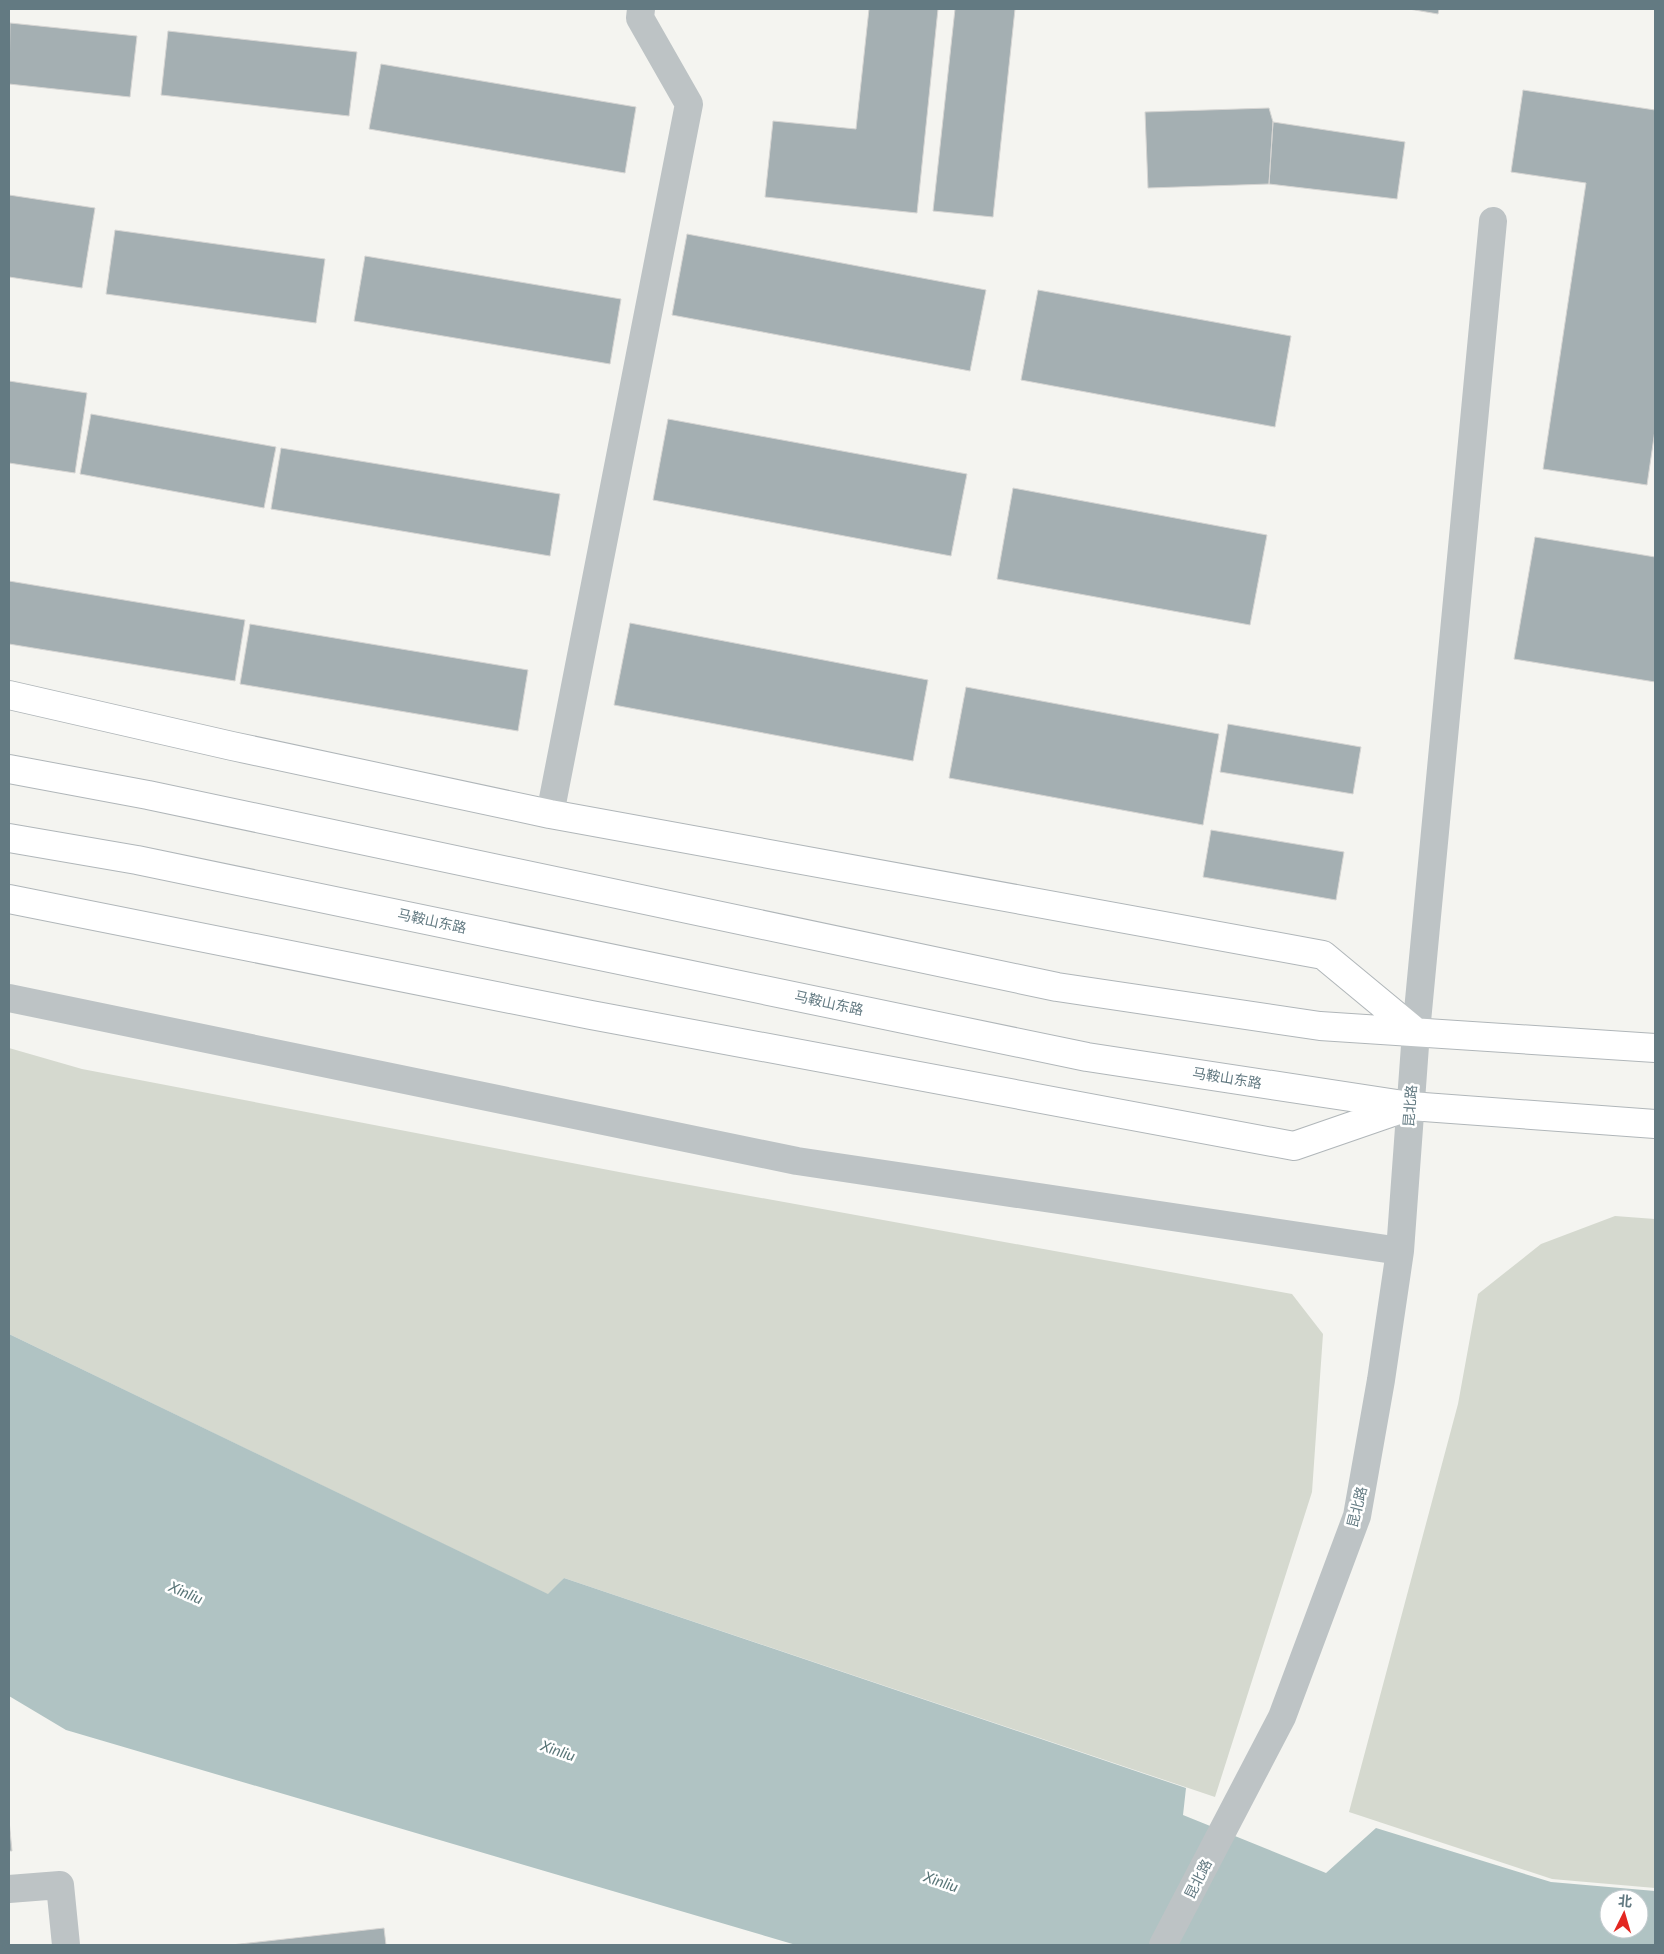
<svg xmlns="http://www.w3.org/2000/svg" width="1664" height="1954" font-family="Lato,'Noto Sans SC',sans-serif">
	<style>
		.green { fill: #d5d9cf }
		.water { fill: #b0c3c3; fill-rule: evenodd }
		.building { fill: #a4afb2; stroke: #d6d5d3 }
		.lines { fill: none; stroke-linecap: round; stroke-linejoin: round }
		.major-casing { stroke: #b0b6b9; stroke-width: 30 }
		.minor { stroke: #bdc3c5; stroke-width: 28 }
		.major { stroke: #fff; stroke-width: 28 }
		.labels { text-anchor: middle; stroke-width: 5; stroke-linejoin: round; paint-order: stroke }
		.street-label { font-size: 14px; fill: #637a82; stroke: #fff }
		.water-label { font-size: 15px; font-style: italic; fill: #5a7678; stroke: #fff }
	</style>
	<rect width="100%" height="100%" fill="#f4f4f0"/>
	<path class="green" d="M9 1048 82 1069 640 1176 1292 1294 1323 1334 1312 1492 1215 1797 564 1578 549 1595 9 1334Z
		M1615 1216 1655 1219V1888L1552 1879 1349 1812 1458 1404 1478 1294 1541 1244Z"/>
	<path class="water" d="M9 1334 548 1594 564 1578 1186 1788 1183 1815 1326 1873 1376 1828 1551 1882 1655 1891V1945H796L66 1730 9 1696ZM1609 1899H1639V1929H1609Z"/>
	<path class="building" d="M869 9H938L917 213 765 197 773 121 856 129Z
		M955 9H1015L993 217 933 211Z
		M1409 9H1439L1438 14Z
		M10 23 137 36 130 97 9 84Z
		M168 31 357 52 349 116 161 95Z
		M381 64 636 107 625 173 369 129Z
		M1523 90 1655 110V430L1647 485 1543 469 1586 183 1511 172Z
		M1269 108 1273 122 1269 184 1148 188 1145 112Z
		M1273 122 1405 142 1397 199 1269 184Z
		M9 195 95 208 82 288 9 277Z
		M115 230 325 259 316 323 106 294Z
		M687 234 986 290 970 371 672 315Z
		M365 256 621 299 610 364 354 321Z
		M1038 290 1291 336 1275 427 1021 380Z
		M9 381 87 393 75 473 9 463Z
		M91 414 276 447 264 508 80 474Z
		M668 419 967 474 951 556 653 500Z
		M281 448 560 494 550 556 271 509Z
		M1013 488 1267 535 1250 625 997 579Z
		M1535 537 1655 557V682L1514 659Z
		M9 581 245 620 235 681 9 644Z
		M630 623 928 680 913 761 614 705Z
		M250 624 528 670 518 731 240 684Z
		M966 687 1219 734 1203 825 949 778Z
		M1228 724 1361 747 1353 794 1220 772Z
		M1211 830 1344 852 1336 900 1203 877Z
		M9 1820 12 1851H9Z
		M384 1928 386 1945H231Z"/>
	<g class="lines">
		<g class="major-casing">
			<path id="major" d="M9 695 232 746 550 814 1323 955 1416 1032
				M9 769 148 795 1057 987 1320 1026 1655 1048
				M9 838 137 860 1087 1057 1410 1106 1655 1124
				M9 899 591 1015 1294 1146 1407 1107"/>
		</g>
		<path class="minor" d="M550 814 689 104 640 18 641 9
			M9 998 797 1161 1400 1251
			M9 1889 60 1885 66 1945
			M1163 1945 1282 1717 1357 1516 1381 1380 1400 1251 1416 1032 1493 221"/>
		<use href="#major" class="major"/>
	</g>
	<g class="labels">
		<g class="street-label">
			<text transform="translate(432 921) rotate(12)" y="5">马鞍山东路</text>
			<text transform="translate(829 1003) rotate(12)" y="5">马鞍山东路</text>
			<text transform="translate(1227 1078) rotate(9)" y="5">马鞍山东路</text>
			<text transform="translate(1410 1106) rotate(-86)" y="5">昆北路</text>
			<text transform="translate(1357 1507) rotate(-76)" y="5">昆北路</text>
			<text transform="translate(1198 1879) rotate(-63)" y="5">昆北路</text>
		</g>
		<g class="water-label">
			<text transform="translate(186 1593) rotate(24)" y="5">Xinliu</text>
			<text transform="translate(558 1751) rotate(19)" y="5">Xinliu</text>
			<text transform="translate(941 1882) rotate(19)" y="5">Xinliu</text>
		</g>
	</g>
	<rect width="1664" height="1954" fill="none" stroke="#637a82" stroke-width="20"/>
	<g transform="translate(1624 1914) rotate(5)"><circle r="24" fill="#ffffff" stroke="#c1cacd"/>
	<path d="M0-4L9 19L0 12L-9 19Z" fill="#e32721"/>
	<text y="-8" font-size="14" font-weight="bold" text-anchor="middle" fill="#637a82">北</text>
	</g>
</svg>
